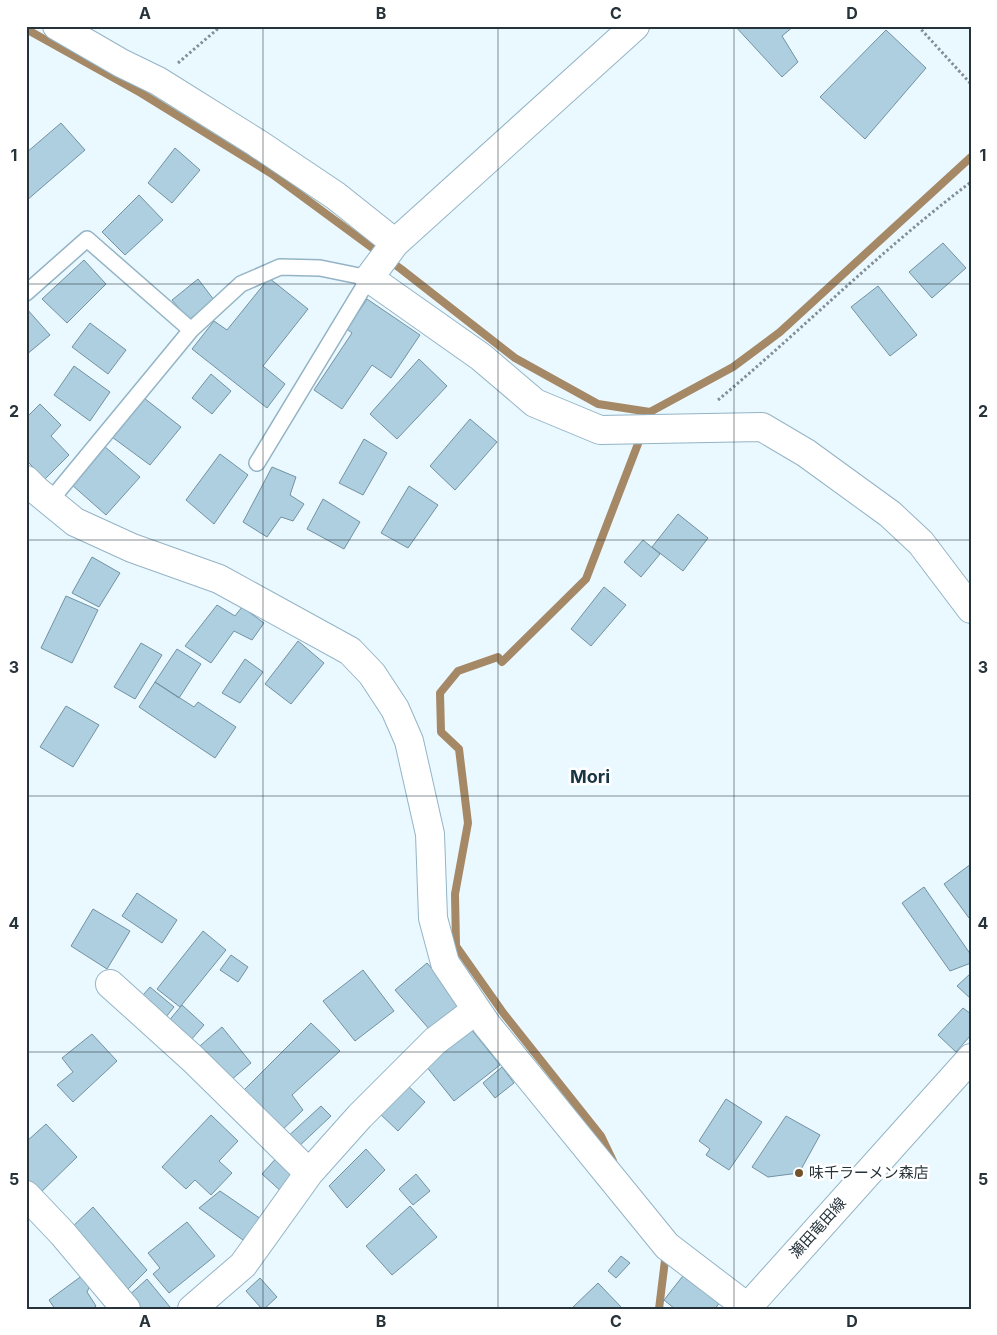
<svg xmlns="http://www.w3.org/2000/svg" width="997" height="1335" font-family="Inter,'Noto Sans JP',sans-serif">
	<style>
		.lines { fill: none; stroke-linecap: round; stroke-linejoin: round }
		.stream { stroke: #a58865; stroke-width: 8 }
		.building { fill: #aecfe0; stroke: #7292a2 }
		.service-casing { stroke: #94b4c5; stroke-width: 18 }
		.minor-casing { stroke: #94b4c5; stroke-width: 30 }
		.secondary-casing { stroke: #94b4c5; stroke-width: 30 }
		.path { stroke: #828f96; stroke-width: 3; stroke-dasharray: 2.5 2.5; stroke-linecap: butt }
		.service { stroke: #fff; stroke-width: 15 }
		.minor { stroke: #fff; stroke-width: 28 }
		.secondary { stroke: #fff; stroke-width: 28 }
		.grid { fill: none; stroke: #26333a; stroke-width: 1; stroke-opacity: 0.55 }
		.poi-dot { fill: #74522a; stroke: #fff; stroke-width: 2 }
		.labels { text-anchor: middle; stroke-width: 5; stroke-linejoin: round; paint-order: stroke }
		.poi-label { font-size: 15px; fill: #26333a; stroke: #fff; text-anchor: start }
		.street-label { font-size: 15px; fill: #26333a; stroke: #fff }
		.quarter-label { font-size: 18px; font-weight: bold; fill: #183543; stroke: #fff }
		.neatline { fill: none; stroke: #26333a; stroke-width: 2 }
		.grid-label { font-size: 16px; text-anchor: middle; font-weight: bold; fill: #26333a }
	</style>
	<rect width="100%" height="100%" fill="#eaf8ff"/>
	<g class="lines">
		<path class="stream" d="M26 29 141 93 272 174 401 269 515 358 598 404 650 412
			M645 425 650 412 733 367 780 332 971 157
			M613 1161 601 1136 504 1014 456 946 455 894 468 823 459 749 441 732 440 693 458 671 498 657 502 662 586 579 641 436
			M659 1309 666 1252"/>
	</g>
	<path class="building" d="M735 26H794L782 36 798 62 782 77Z
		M886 30 926 68 865 139 820 97Z
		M61 123 85 150 26 201V153Z
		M175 148 200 170 172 203 148 183Z
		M139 195 163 220 125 255 102 232Z
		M943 243 966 268 932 298 909 272Z
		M84 260 106 284 67 323 42 299Z
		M269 278 308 309 263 366 285 384 267 408 192 349 214 321 227 330Z
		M198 279 214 300 189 320 172 300Z
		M878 286 917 335 890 356 851 307Z
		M367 299 420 335 391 378 372 365 342 409 314 390 352 333 347 329Z
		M26 308 50 335 26 355Z
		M90 323 126 350 108 374 72 347Z
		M419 359 447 386 397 439 370 414Z
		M74 366 110 392 90 421 54 395Z
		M211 374 231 391 212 414 192 398Z
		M144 398 181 427 150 465 112 437Z
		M40 404 61 425 51 436 69 455 45 479 26 460V418Z
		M470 419 497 442 455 490 430 466Z
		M364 439 387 453 363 495 339 483Z
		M104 446 140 477 106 515 71 484Z
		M220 454 248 475 214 524 186 500Z
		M272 467 296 477 290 495 304 504 293 521 281 517 267 537 243 522Z
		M409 486 438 505 408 548 381 533Z
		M323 499 360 522 344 549 307 529Z
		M678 514 708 538 683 571 652 547Z
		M643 540 660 554 641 577 624 562Z
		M92 557 120 573 99 607 72 593Z
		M604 587 626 605 591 646 571 629Z
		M66 596 98 610 72 663 41 648Z
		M217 605 235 616 242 607 264 623 252 640 234 631 211 663 185 646Z
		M298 641 324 663 291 704 265 684Z
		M141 643 162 655 135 699 114 687Z
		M177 649 201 664 179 698 155 682Z
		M245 659 263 672 240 703 222 693Z
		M155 682 194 707 198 702 236 727 215 758 139 707Z
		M66 706 99 725 73 767 40 747Z
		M971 864V917L969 918 944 884Z
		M924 887 971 955V963L950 971 902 903Z
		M137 893 177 920 162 943 122 916Z
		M93 909 130 931 107 969 71 946Z
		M203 931 226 950 180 1007 157 989Z
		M231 955 248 967 238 982 220 970Z
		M427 963 462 1003 430 1030 395 990Z
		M363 970 394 1011 355 1041 323 1001Z
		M971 973V999L957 986Z
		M150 987 174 1007 161 1023 137 1002Z
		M182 1005 204 1025 184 1048 162 1029Z
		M963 1008 971 1014V1035L956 1052 938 1035Z
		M311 1023 340 1051 292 1095 303 1110 278 1134 240 1094Z
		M222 1027 251 1063 224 1086 194 1051Z
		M471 1029 500 1065 454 1101 426 1066Z
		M92 1034 117 1061 73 1102 57 1085 73 1072 62 1058Z
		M502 1067 514 1083 495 1098 483 1083Z
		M406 1084 425 1102 398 1131 378 1112Z
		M726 1099 762 1122 729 1170 706 1155 710 1149 699 1141Z
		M321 1106 331 1116 295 1150 285 1139Z
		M211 1115 238 1141 219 1161 232 1173 211 1195 195 1180 186 1189 162 1167Z
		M786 1116 820 1135 799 1173 768 1177 752 1167Z
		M46 1124 77 1157 38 1195 26 1182V1142Z
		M366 1149 385 1170 347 1208 329 1186Z
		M279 1155 300 1173 283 1193 262 1174Z
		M416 1174 430 1191 413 1205 399 1189Z
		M220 1191 261 1219 243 1240 199 1208Z
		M410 1206 437 1237 392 1275 366 1246Z
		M93 1207 147 1270 123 1294 68 1231Z
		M187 1222 215 1256 169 1293 153 1274 160 1268 148 1253Z
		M621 1256 630 1263 616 1278 608 1271Z
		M686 1272 722 1299 715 1309H675L664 1300Z
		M83 1275 91 1284 87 1292 96 1306 92 1309H55L49 1300Z
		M260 1278 277 1297 264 1309H262L246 1291Z
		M147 1279 170 1307 167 1309H135L126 1298Z
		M598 1283 623 1309H571Z"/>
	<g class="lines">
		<g class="service-casing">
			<path id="service" d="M26 293 87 239 191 330
				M50 501 191 330 241 284 280 267 320 268 369 278 257 463"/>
		</g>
		<g class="minor-casing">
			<path id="minor" d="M57 26 121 63 158 81 257 143 336 196 395 243
				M635 26 395 243 369 278 481 357 535 403 600 430 762 427 806 453 890 514 921 543 971 609
				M26 480 36 490 75 522 132 548 219 579 350 651 372 674 395 709 409 741 430 834 433 918 445 963 487 1025 667 1246 747 1307
				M110 984 193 1059 309 1173
				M26 1195 63 1234 126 1309
				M192 1309 243 1265 309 1173 360 1116 435 1041 476 1010"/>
		</g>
		<g class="secondary-casing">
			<path id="secondary" d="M746 1309 971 1058"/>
		</g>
		<path class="path" d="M918 26 971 84
			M178 63 221 26
			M718 400C803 329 882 249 971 182"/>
		<use href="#service" class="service"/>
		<use href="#minor" class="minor"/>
		<use href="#secondary" class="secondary"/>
	</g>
	<path class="grid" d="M263 26V1309M498 26V1309M734 26V1309M26 284H971M26 540H971M26 796H971M26 1052H971"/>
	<circle class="poi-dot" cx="799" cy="1173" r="5"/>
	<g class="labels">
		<g class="poi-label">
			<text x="809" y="1178">味千ラーメン森店</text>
		</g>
		<g class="street-label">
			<text transform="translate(818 1228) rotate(-48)" y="5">瀬田竜田線</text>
		</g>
		<g class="quarter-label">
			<text x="590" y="783">Mori</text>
		</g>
	</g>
	<rect width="997" height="1335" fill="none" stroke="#ffffff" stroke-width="55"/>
	<rect x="28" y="28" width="942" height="1280" class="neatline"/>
	<g class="grid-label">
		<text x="145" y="19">A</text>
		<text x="381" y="19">B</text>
		<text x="616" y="19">C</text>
		<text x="852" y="19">D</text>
		<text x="14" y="161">1</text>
		<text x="983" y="161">1</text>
		<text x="14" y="417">2</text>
		<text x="983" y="417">2</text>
		<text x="14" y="673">3</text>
		<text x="983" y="673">3</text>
		<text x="14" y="929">4</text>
		<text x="983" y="929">4</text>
		<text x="14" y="1185">5</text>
		<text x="983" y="1185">5</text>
		<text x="145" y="1327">A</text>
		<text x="381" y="1327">B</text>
		<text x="616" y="1327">C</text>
		<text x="852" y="1327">D</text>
	</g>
</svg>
